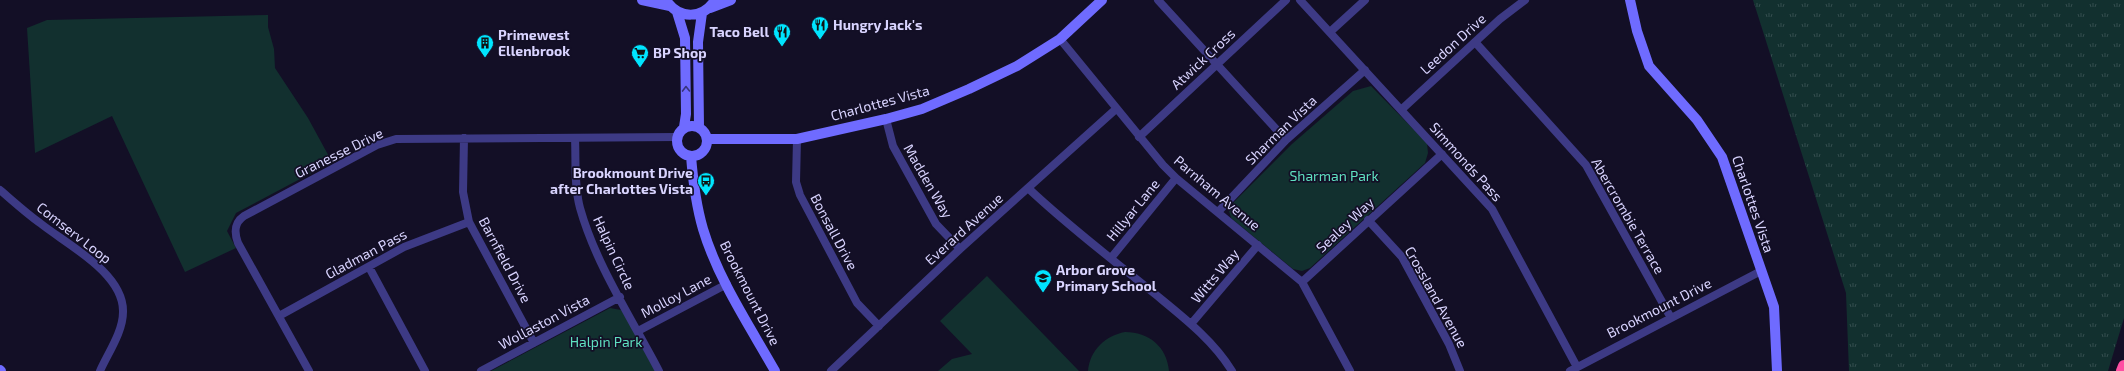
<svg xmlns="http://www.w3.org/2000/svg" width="2124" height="371" font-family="'Exo 2',sans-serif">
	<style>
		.grass { fill: url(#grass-tufts) }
		.green { fill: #12302f }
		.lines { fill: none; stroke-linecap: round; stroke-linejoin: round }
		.street { stroke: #3d3a85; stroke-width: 8 }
		.secondary { stroke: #6f6bff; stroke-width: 10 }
		.highway { stroke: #ff4fa3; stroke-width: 12 }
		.oneway { stroke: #38347d }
		.labels { text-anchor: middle; stroke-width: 3.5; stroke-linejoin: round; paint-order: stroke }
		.poi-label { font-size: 14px; font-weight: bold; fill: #d9d4ff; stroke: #130f26; text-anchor: start }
		.street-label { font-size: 14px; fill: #d9d4ff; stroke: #130f26 }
		.park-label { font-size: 14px; fill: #5fe0c0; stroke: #130f26 }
	</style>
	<defs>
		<pattern id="grass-tufts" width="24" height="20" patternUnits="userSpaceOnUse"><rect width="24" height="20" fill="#12302f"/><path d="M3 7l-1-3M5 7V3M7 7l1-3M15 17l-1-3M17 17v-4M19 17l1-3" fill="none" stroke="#344d4e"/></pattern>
	</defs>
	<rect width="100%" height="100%" fill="#130f26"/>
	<path class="grass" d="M1753 0H2124V318L2108 371H1849L1846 293Z"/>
	<path class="green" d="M268 15V27L274 49 275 68 308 118 332 162 236 213 227 231 236 248 185 272 112 116 35 153 27 28 47 20Z
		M1371 86 1427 143 1428 153 1425 163 1310 268 1302 271 1293 269 1231 218 1229 211 1234 202 1292 144 1353 91Z
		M987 276 1079 371H938L952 359 972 354 940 321Z
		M610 308 621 310 626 317 655 371H491Z
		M1125 332C1149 332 1167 347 1169 371H1088C1090 350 1105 336 1125 332Z"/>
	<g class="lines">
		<path class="street" d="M1158 0 1286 140
			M1300 0 1492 209 1577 367
			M1330 32 1365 0
			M1060 39 1163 165 1176 178 1302 282 1350 371
			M1475 42 1586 165 1671 318
			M1401 110 1500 19 1525 0
			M886 119 893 146 936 224 960 249
			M1139 137 1286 0
			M464 138 463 192 469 222 534 343
			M575 138C576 161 574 186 580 208 596 265 632 319 659 371
			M797 139 796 182 800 195 857 303 879 326
			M1028 188C1068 226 1112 259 1155 294 1183 317 1213 340 1232 371
			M0 190C13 201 26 213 40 223 66 244 124 273 123 312 123 332 108 353 100 371
			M1218 212 1286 140 1365 70
			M1368 220 1402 257 1449 344 1460 371
			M1111 258 1176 178
			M369 267 425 371
			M1302 282 1442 154
			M279 316 404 247 469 222
			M1191 324 1258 245
			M638 331 727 284
			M309 371 238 243C234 232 234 223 244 216L377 145 396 139 677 137
			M481 371 620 297
			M831 371 960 249 1116 109
			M1570 371 1761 271"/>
		<path class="secondary" d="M642 0 670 6
			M666 0C679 20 703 19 715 0
			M1630 0 1637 31 1649 66 1697 120 1722 157 1774 307 1777 371
			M710 8 731 0
			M677 12 685 38 686 114 684 127
			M677 141a15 15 0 1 1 30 0a15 15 0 1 1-30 0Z
			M699 127 698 42 702 13
			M707 139H797L886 119 922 109 969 89 1017 66 1060 39 1102 0
			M691 156C693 181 696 205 703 229 718 279 749 325 775 371
			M0 370 1 371"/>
		<path class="highway" d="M2122 371 2124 366"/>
	</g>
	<defs><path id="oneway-chevron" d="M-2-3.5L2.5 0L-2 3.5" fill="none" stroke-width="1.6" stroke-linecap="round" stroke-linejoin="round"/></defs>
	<use class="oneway" href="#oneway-chevron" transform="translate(686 89) rotate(-91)"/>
	<defs>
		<g id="restaurant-pin" transform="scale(0.9)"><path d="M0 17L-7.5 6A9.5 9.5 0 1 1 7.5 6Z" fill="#00e5ff" stroke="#130f26"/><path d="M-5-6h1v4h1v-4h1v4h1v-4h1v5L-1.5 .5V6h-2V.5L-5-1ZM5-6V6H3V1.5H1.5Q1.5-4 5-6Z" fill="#111"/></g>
		<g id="building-pin" transform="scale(0.9)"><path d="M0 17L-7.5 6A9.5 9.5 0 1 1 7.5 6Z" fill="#00e5ff" stroke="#130f26"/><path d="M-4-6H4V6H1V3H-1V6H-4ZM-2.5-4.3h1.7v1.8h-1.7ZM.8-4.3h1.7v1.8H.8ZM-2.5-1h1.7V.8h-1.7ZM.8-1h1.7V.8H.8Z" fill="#111"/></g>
		<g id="supermarket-pin" transform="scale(0.9)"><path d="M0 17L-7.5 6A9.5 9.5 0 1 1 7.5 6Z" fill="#00e5ff" stroke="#130f26"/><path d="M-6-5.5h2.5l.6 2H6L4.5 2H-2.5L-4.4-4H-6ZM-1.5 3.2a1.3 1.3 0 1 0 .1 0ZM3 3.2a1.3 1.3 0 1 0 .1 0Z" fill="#111"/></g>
		<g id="bus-pin" transform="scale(0.9)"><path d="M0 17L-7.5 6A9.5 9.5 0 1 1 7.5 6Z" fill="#00e5ff" stroke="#130f26"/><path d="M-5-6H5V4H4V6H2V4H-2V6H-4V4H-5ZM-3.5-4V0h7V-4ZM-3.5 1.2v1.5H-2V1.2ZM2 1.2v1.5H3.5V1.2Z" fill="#111"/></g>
		<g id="school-pin" transform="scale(0.9)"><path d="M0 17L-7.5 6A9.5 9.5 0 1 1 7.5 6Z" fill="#00e5ff" stroke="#130f26"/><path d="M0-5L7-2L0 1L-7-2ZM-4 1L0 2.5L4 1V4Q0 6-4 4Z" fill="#111"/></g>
	</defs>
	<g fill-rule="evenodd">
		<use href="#restaurant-pin" x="820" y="25"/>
		<use href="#restaurant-pin" x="782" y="32"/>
		<use href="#building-pin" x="485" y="43"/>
		<use href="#supermarket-pin" x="640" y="53"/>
		<use href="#bus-pin" x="706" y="181"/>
		<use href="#school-pin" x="1043" y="278"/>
	</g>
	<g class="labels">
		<g class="poi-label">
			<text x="833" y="30">Hungry Jack's</text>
			<text x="769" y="37" text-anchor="end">Taco Bell</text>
			<text x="498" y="40">Primewest<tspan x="498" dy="16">Ellenbrook</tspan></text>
			<text x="653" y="58">BP Shop</text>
			<text x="693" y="178" text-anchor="end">Brookmount Drive<tspan x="693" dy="16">after Charlottes Vista</tspan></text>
			<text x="1056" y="275">Arbor Grove<tspan x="1056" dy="16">Primary School</tspan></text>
		</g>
		<g class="street-label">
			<text transform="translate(1453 44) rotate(-42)" y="5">Leedon Drive</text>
			<text transform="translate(1203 59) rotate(-43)" y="5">Atwick Cross</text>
			<text transform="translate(880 103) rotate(-15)" y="5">Charlottes Vista</text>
			<text transform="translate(1281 130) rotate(-44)" y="5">Sharman Vista</text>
			<text transform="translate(339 153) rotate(-26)" y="5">Granesse Drive</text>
			<text transform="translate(1466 162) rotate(48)" y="5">Simmonds Pass</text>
			<text transform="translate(928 181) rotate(60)" y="5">Madden Way</text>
			<text transform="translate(1217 193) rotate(40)" y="5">Parnham Avenue</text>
			<text transform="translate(1753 204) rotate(71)" y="5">Charlottes Vista</text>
			<text transform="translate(1133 210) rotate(-51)" y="5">Hillyar Lane</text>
			<text transform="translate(1628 216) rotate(60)" y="5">Abercrombie Terrace</text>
			<text transform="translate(1345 225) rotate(-43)" y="5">Sealey Way</text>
			<text transform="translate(964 229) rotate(-42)" y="5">Everard Avenue</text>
			<text transform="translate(834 232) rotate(62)" y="5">Bonsall Drive</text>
			<text transform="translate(74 233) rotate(38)" y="5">Comserv Loop</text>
			<text transform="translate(614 253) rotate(65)" y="5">Halpin Circle</text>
			<text transform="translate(366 254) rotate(-28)" y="5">Gladman Pass</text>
			<text transform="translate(505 260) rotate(62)" y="5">Barnfield Drive</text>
			<text transform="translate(1215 276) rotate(-50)" y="5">Witts Way</text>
			<text transform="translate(750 293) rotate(63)" y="5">Brookmount Drive</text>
			<text transform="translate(676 296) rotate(-28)" y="5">Molloy Lane</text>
			<text transform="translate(1436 297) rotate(61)" y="5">Crossland Avenue</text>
			<text transform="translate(1659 308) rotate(-27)" y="5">Brookmount Drive</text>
			<text transform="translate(544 322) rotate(-28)" y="5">Wollaston Vista</text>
		</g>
		<g class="park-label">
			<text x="1334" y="181">Sharman Park</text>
			<text x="606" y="347">Halpin Park</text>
		</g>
	</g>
</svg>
